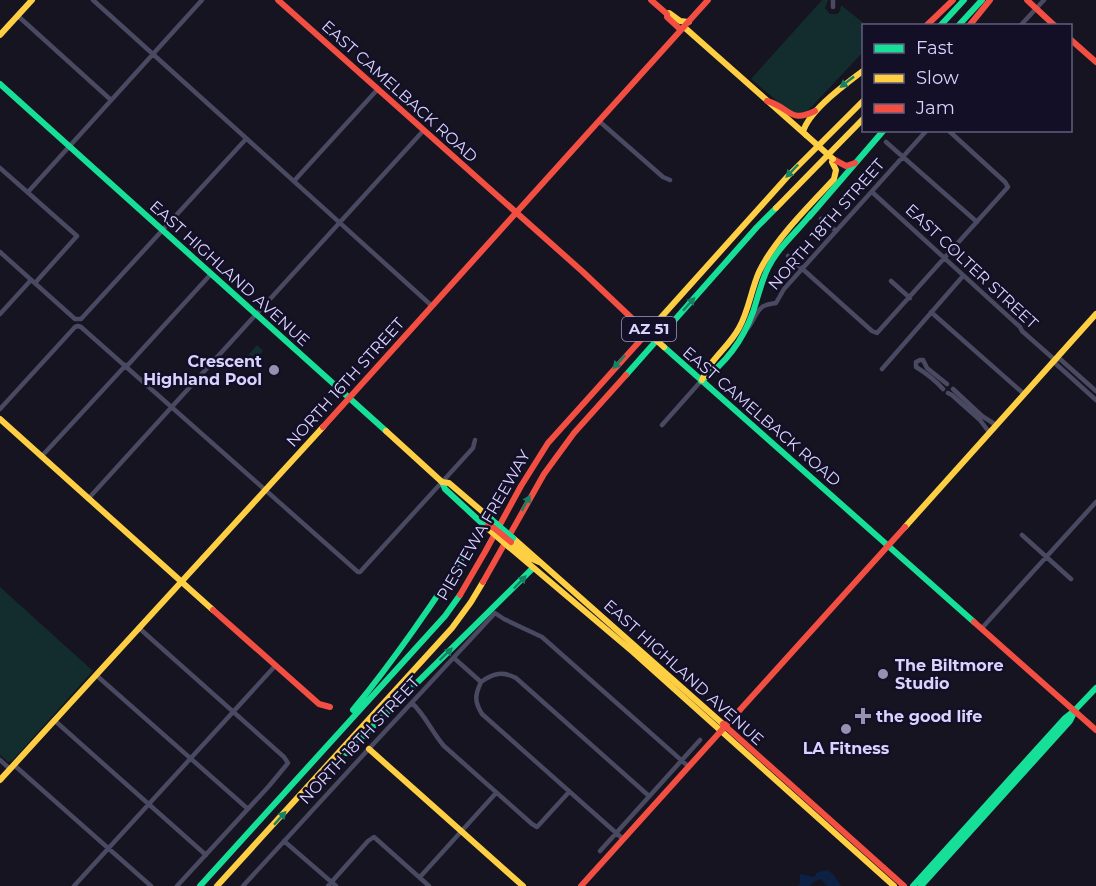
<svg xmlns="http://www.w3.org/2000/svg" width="1096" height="886" font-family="Montserrat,sans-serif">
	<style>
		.green { fill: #132c2d }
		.water { fill: #0d2144 }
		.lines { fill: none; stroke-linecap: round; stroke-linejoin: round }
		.street { stroke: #4a4962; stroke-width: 4.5 }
		.fast { stroke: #16e098; stroke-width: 6 }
		.slow { stroke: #ffcf43; stroke-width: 6 }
		.jam { stroke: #f24e42; stroke-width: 6 }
		.fast-bridge { stroke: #16e098; stroke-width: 6 }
		.slow-bridge { stroke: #ffcf43; stroke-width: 6 }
		.jam-bridge { stroke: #f24e42; stroke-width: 6 }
		.oneway { fill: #158265 }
		.poi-dot { fill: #9591b1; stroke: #130f26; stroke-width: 2 }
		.labels { text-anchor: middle; stroke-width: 5; stroke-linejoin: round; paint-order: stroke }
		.shield { fill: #130f26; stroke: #9e99be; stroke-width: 1.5 }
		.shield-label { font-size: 15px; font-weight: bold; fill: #d9d4ff }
		.street-label { font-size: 16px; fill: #d9d4ff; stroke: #130f26 }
		.poi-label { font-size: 16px; font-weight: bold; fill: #d9d4ff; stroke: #130f26; text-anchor: start }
	</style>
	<rect width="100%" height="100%" fill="#161421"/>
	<path class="green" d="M822 0H828L825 8 830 14H837L840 11 841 5 866 25 864 26 863 52 804 115 790 112 751 79Z
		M257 345 263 351 251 365 245 359Z
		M0 587 93 671 12 761 8 762 0 755Z"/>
	<path class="water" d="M827 870 833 874 841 886H827L821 879 813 882 810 886H797L800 884V874L815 877 816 873Z"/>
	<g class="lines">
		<path class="street" d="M93 0 432 306
			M833 7V0
			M18 16 111 100
			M1020 26 1044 0
			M599 121 663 177 670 180
			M886 142 977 222
			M0 168 77 236 35 283
			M294 181 377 90
			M28 192 202 0
			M872 192 1020 327 1022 331 1055 360 1056 364 1096 400
			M821 219 836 231
			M0 252 75 319H81L246 139
			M788 256 872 331 877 333 1008 187 1005 182 948 130
			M891 281 910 298
			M931 312 1024 394
			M0 314 31 280
			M747 329C753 323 755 313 761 308 765 304 771 304 776 303L784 289 927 130
			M1055 360 1060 359 1096 391
			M127 366 211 274
			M882 369 963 276
			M943 389C935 380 926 373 916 367V362L920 360H923L927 368 947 384
			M953 389 982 416 996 425
			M948 393 952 395 980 420 989 432
			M0 409 75 327 78 326 81 327 358 572H360L473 448 475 440
			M662 425 701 381
			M41 457 126 365
			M88 499 423 131
			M1022 535 1071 579
			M139 628 284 757 288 763 269 786 177 886
			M982 628 1096 502
			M454 658 481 682C475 695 474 701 482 714L623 839
			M96 675 248 809
			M481 682C493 673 503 671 516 678L649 796
			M412 703C425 715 432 732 444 746L532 824 537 827 569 792
			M54 720 206 855
			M0 760 10 769
			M14 765 151 886
			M284 841 336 886
			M600 851 700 740
			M420 877 496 793
			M74 886 275 666
			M243 886 365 753 495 613 504 619 542 637 689 767
			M328 886 368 841 374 837 429 886"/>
		<path class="fast" d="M940 26 964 0
			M958 26 982 0
			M0 84 386 431
			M809 217 884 130
			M664 347 974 622
			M626 375 757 227 776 208
			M701 381C725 364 743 340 753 312 758 297 761 282 768 268 778 247 797 232 811 214
			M442 482 445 489 487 528
			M353 710C400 653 441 592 481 529L484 525H488
			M346 753 533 568
			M200 886 445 616 460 595
			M913 886 1065 718 1075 710 1096 688
			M921 886 1070 721 1075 711"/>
		<path class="slow" d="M667 14 669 13 680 21 689 22
			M684 27 806 135
			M0 35 32 0
			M803 132C809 110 846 84 864 70
			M776 208 864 118
			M656 323 788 176 864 100
			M702 380C710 359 729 347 739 328 749 310 751 290 759 272 774 240 810 205 834 179L836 170 832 162
			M0 419 213 610
			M386 431 442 482 449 483 491 519
			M905 527 1096 314
			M513 538 723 724
			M511 542 528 557 539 562
			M509 547 633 652 894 886
			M369 749 523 886
			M0 780 323 427
			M217 886 452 628 471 602 483 582"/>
		<path class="jam" d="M278 0 583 272 639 325
			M651 0 667 14V17L681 30
			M1027 0 1055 26
			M926 26 953 0
			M969 26 990 0
			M1070 39 1096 62
			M767 101C790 107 789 124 815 111
			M833 159 846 166 855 163
			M323 427 708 0
			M483 582 544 474 574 433 626 375
			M460 595 485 552 521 486 548 443 656 323
			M213 610 319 704 330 707
			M974 622 1096 730
			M723 724 904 886
			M581 886 905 527"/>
		<path class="fast-bridge" d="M491 519 513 538"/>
		<path class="slow-bridge" d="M806 135 833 159
			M639 325 664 347
			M487 528 509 547"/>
		<path class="jam-bridge" d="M488 525 494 528 511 542"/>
	</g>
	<defs><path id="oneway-solid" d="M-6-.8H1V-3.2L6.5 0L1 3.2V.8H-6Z" transform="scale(1.5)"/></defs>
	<g class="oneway">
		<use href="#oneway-solid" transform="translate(847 82) rotate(142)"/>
		<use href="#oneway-solid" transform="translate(792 171) rotate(134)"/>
		<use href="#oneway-solid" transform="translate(689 304) rotate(-48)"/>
		<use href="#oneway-solid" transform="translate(619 362) rotate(132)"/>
		<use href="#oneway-solid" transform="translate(526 503) rotate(-62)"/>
		<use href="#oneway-solid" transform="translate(520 582) rotate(-46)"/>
		<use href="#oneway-solid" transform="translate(446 654) rotate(-44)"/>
		<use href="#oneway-solid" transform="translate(280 818) rotate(-48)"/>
	</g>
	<g class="poi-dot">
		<circle cx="274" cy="370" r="6"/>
		<circle cx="883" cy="674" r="6"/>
		<path d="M860 707h6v6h6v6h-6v6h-6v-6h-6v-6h6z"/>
		<circle cx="846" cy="729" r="6"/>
	</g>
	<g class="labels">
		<rect class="shield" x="622" y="317" width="54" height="24" rx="4.5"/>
		<g class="shield-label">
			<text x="649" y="334">AZ 51</text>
		</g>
		<g class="street-label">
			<text transform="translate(400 91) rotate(42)" y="6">EAST CAMELBACK ROAD</text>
			<text transform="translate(826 224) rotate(-49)" y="6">NORTH 18TH STREET</text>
			<text transform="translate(972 266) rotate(43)" y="6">EAST COLTER STREET</text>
			<text transform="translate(230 273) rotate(42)" y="6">EAST HIGHLAND AVENUE</text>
			<text transform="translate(345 382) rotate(-48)" y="6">NORTH 16TH STREET</text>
			<text transform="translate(762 416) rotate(41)" y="6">EAST CAMELBACK ROAD</text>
			<text transform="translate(483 525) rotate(-60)" y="6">PIESTEWA FREEWAY</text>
			<text transform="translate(684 672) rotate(42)" y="6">EAST HIGHLAND AVENUE</text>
			<text transform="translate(359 740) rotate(-47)" y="6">NORTH 18TH STREET</text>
		</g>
		<g class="poi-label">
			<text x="262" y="367" text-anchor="end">Crescent<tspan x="262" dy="18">Highland Pool</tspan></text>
			<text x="895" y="671">The Biltmore<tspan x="895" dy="18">Studio</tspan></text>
			<text x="876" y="722">the good life</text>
			<text x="846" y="754" text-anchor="middle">LA Fitness</text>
		</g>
	</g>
	<rect x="862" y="24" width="210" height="108" fill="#130f26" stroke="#625e7d" stroke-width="1.5"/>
	<rect x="874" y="44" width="30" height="9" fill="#16e098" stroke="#625e7d" stroke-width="1.5"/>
	<text x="916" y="54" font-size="18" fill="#d9d4ff">Fast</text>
	<rect x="874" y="74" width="30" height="9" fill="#ffcf43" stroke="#625e7d" stroke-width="1.5"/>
	<text x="916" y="84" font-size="18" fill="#d9d4ff">Slow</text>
	<rect x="874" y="104" width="30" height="9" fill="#f24e42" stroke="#625e7d" stroke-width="1.5"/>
	<text x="916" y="114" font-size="18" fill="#d9d4ff">Jam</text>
</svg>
